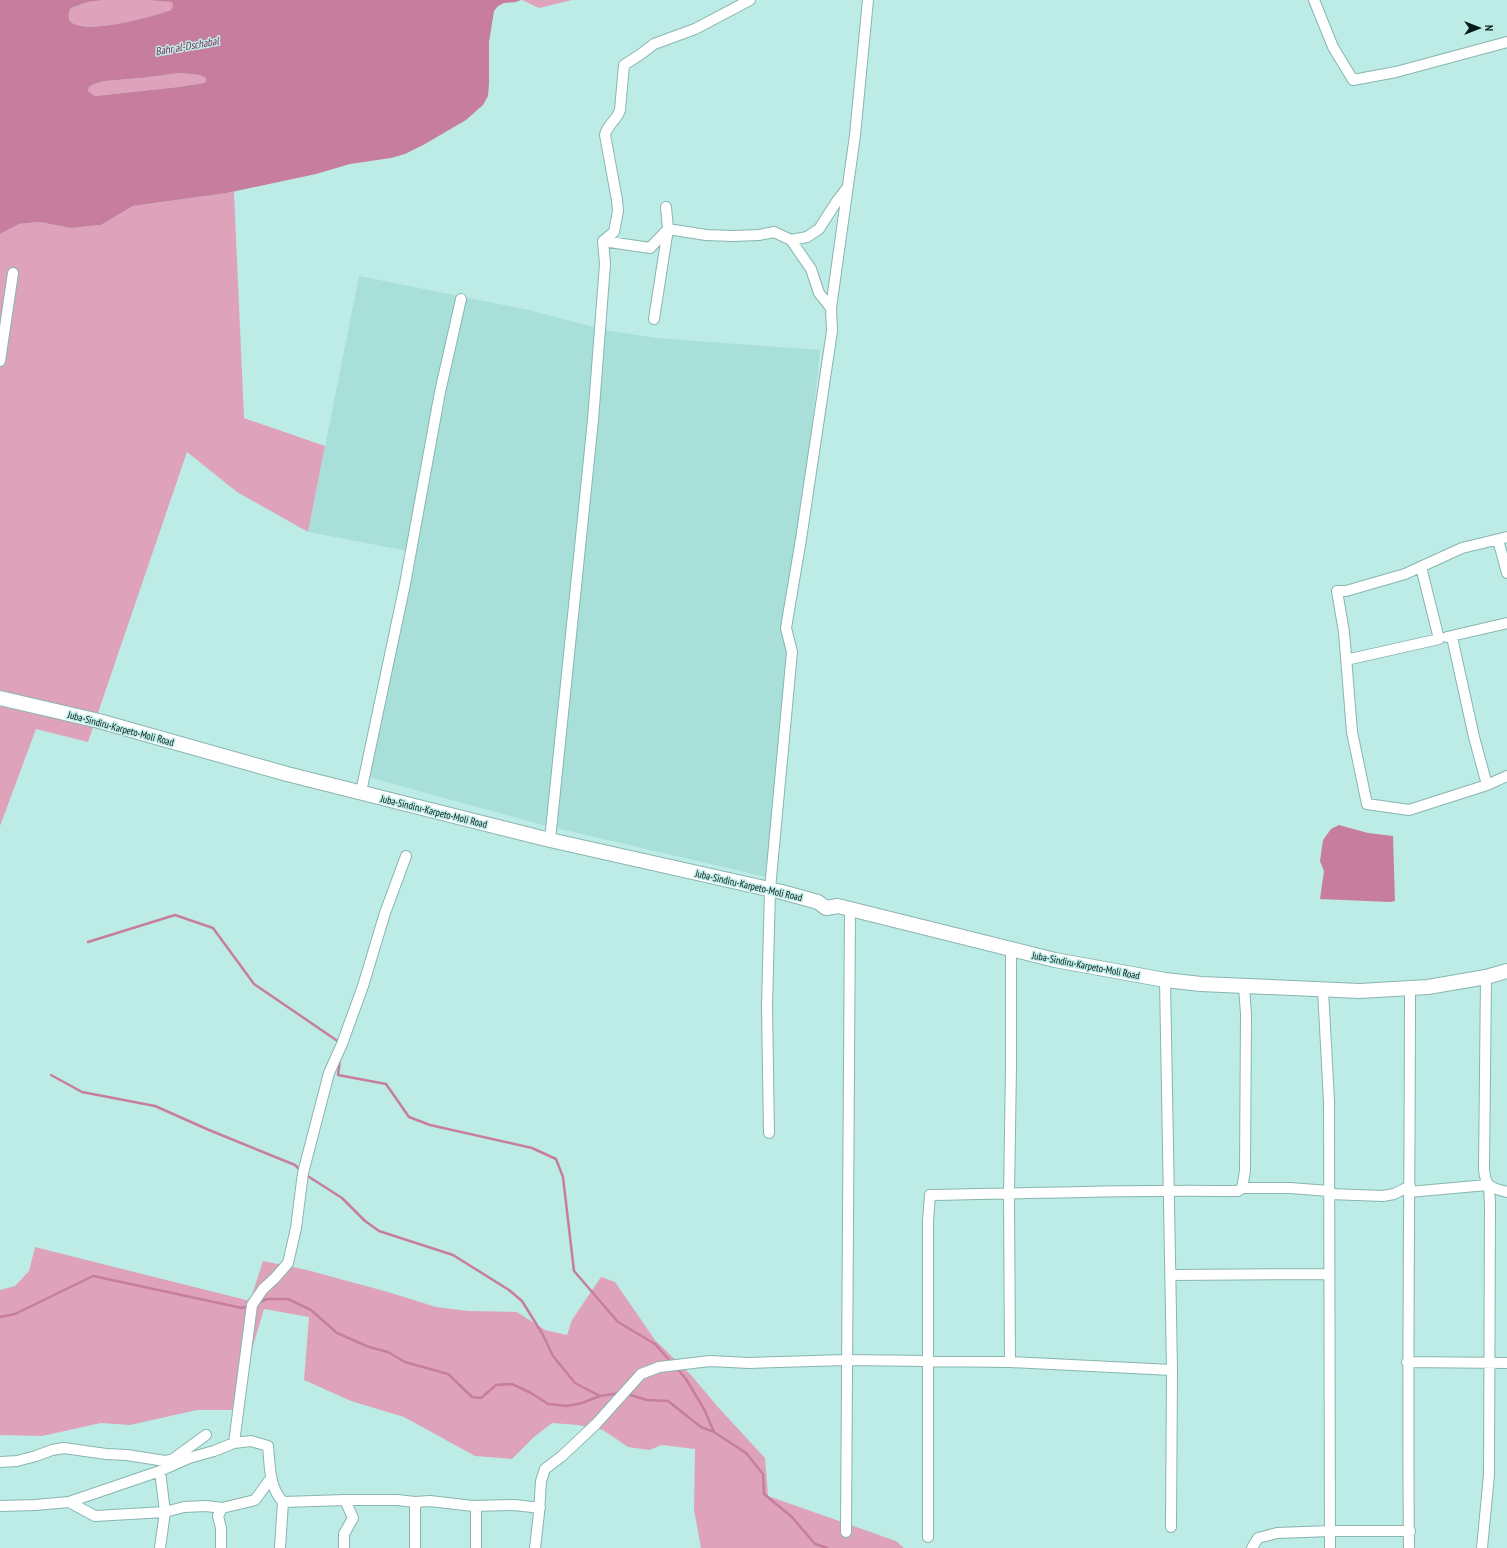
<svg xmlns="http://www.w3.org/2000/svg" width="1507" height="1548" font-family="'PT Sans Narrow',sans-serif">
	<style>
		.built { fill: #a8e0d9 }
		.green { fill: #dea3bb }
		.water { fill: #c77e9e; fill-rule: evenodd }
		.lines { fill: none; stroke-linecap: round; stroke-linejoin: round }
		.stream { stroke: #c77e9e; stroke-width: 2.5 }
		.street-casing { stroke: #88b5b0; stroke-width: 12 }
		.secondary-casing { stroke: #88b5b0; stroke-width: 16 }
		.street { stroke: #fff; stroke-width: 10 }
		.secondary { stroke: #fff; stroke-width: 14 }
		.labels { text-anchor: middle; stroke-width: 3; stroke-linejoin: round; paint-order: stroke }
		.street-label { font-size: 10px; fill: #081b19; stroke: #bdece6 }
		.water-label { font-size: 11px; font-style: italic; fill: #812a56; stroke: #bdece6 }
	</style>
	<rect width="100%" height="100%" fill="#bdece6"/>
	<path class="built" d="M359 276 529 310 605 330 656 338 820 350 766 877 539 824 368 777 408 551 308 532Z"/>
	<path class="green" d="M104 0H159L172 2 174 6 171 10C158 15 53 46 71 8L88 2Z
		M522 0H572L539 8Z
		M179 73 200 75 206 78V81L204 83 178 87 95 96 88 91 89 87 94 84 105 81 142 78Z
		M234 192 244 418 325 446 308 532 237 492 187 452 88 742 36 729 0 826V234L18 224 39 222 71 228 101 225 133 206Z
		M35 1247 250 1301 263 1261 307 1270 388 1292 436 1307 468 1311 517 1312 545 1330 567 1335 572 1320 601 1277 615 1282 655 1340 691 1375 718 1407 765 1458 768 1496 896 1541 904 1548H701L694 1510 695 1449 662 1445 649 1450 628 1447 603 1430 578 1425 552 1423 534 1437 512 1459 475 1456 404 1417 351 1401 304 1380 309 1317 264 1309 234 1410H197L130 1425 101 1423 42 1436 0 1435V1290L15 1286 29 1271Z"/>
	<path class="water" d="M0 0H104L88 2 71 8C52 46 158 15 171 10L173 6 172 2 149 0H521L516 2 504 3 498 6 494 11 489 42V84L488 96 483 105 466 120 425 144 405 154 391 158 350 164 316 174 227 193 133 206 101 225 71 228 39 222 19 224 0 234ZM179 73 200 75 206 78V81L204 83 178 87 95 96 88 91 89 87 94 84 105 81 142 78Z
		M1339 825 1368 833 1393 836 1395 901 1390 902 1320 899 1324 871 1320 861 1323 840 1331 829Z"/>
	<g class="lines">
		<path class="stream" d="M88 942 175 915 213 928 254 984 339 1042
			M340 1059 338 1075 386 1084 409 1117 430 1125 532 1148 556 1159 563 1177 574 1271 618 1322 655 1344 671 1362
			M51 1075 82 1092 155 1106 209 1130 295 1165 301 1171
			M306 1175 342 1198 365 1221 379 1231 453 1255 509 1290 522 1301 543 1335 553 1356 575 1383 600 1396
			M258 1303 267 1299H288L311 1310 337 1333 369 1347 388 1352 405 1362 448 1374 472 1397 481 1398 496 1385 512 1384 531 1393 548 1404 567 1406 582 1403 600 1396 620 1393
			M0 1317 15 1314 93 1276 242 1308 249 1306
			M676 1367 686 1379 704 1409 714 1432 746 1453 763 1474 764 1494 792 1517 815 1544 827 1548
			M627 1394 647 1400 668 1401 701 1427 714 1432"/>
		<g class="street-casing">
			<path id="street" d="M1314 0 1333 47 1353 80 1396 72 1507 42
				M791 240 811 269 819 293 831 308
				M603 241 650 248 668 229 706 235 733 236 759 235 774 232 791 240 807 237 819 229 837 201 847 188
				M654 319 668 229 666 207
				M0 361 13 273
				M1507 537 1462 548 1405 574 1346 591H1337L1344 632 1352 732 1367 804 1409 810 1487 785 1507 776
				M1498 540 1507 573
				M1447 637 1507 623
				M1452 637 1474 737 1487 785
				M1346 660 1439 639 1421 567
				M361 792 405 584 440 392 461 299
				M550 840 593 420 605 264 603 241 614 232 618 211 617 200 605 135C607 125 617 120 620 110L624 65 641 54 654 44 695 29 750 0
				M1486 977 1484 1169C1485 1186 1490 1188 1507 1192
				M1165 980 1172 1370 1171 1527
				M1323 990 1329 1101 1330 1548
				M769 1133 767 1006 770 889 792 652 786 628 801 539 832 331 831 308 855 135 868 0
				M1242 1188H1290L1329 1191
				M1409 1192 1487 1185
				M1329 1194 1383 1196 1394 1194 1410 1186
				M1171 1275 1329 1274
				M1010 1362 1009 1195 1011 1066V949
				M1407 1362 1507 1363
				M234 1443 252 1305 263 1289 275 1278 288 1263 296 1228 303 1173 329 1073 342 1044 363 986 385 913 406 856
				M0 1462 17 1461 36 1456 52 1450 64 1448 106 1454 127 1455 165 1461 173 1459 206 1435
				M160 1471 165 1512 160 1548
				M345 1500H397L415 1502 430 1501 473 1506 515 1505 540 1508
				M69 1502 95 1516 165 1512 184 1507 206 1506 222 1508
				M0 1506 35 1505 69 1502 160 1471 189 1458 214 1451 234 1443 251 1441 268 1446C270 1466 269 1487 283 1502L345 1500 353 1518 344 1534V1548
				M846 1532 850 909
				M928 1537V1221L930 1195C1031 1194 1131 1189 1231 1191H1238L1242 1188 1245 1171 1246 1014 1244 987
				M221 1548V1528L218 1516 222 1508 255 1500 271 1478
				M280 1548 283 1502
				M415 1548V1502
				M476 1548V1506
				M535 1548 539 1513 541 1481 545 1469 562 1456 596 1424 641 1374 659 1367 710 1361 749 1363 847 1360 1010 1362 1172 1370
				M1252 1548 1258 1538 1277 1533 1331 1531H1410
				M1409 1548C1407 1361 1410 1175 1410 988
				M1482 1548 1489 1475 1490 1204 1489 1186"/>
		</g>
		<g class="secondary-casing">
			<path id="secondary" d="M0 698 99 721 287 774 550 840 782 892 818 902 826 908 838 906 1055 960 1165 980 1201 984 1360 991 1428 987 1486 977 1507 971"/>
		</g>
		<use href="#street" class="street"/>
		<use href="#secondary" class="secondary"/>
	</g>
	<g class="labels">
		<g class="street-label">
			<text transform="translate(121 728) rotate(15)" y="4">Juba-Sindiru-Karpeto-Moli Road</text>
			<text transform="translate(434 811) rotate(14)" y="4">Juba-Sindiru-Karpeto-Moli Road</text>
			<text transform="translate(749 885) rotate(13)" y="4">Juba-Sindiru-Karpeto-Moli Road</text>
			<text transform="translate(1086 965) rotate(11)" y="4">Juba-Sindiru-Karpeto-Moli Road</text>
		</g>
		<g class="water-label">
			<text transform="translate(187 46) rotate(-10)" y="4">Bahr al-Dschabal</text>
		</g>
	</g>
	<g transform="translate(1479 28) rotate(90)" stroke="#bdece6" stroke-width="3" paint-order="stroke">
	<path d="M0-3L7 15L0 10L-7 15Z" fill="#081b19"/>
	<text y="-6" font-size="11" font-weight="bold" text-anchor="middle" fill="#081b19">N</text>
	</g>
</svg>
